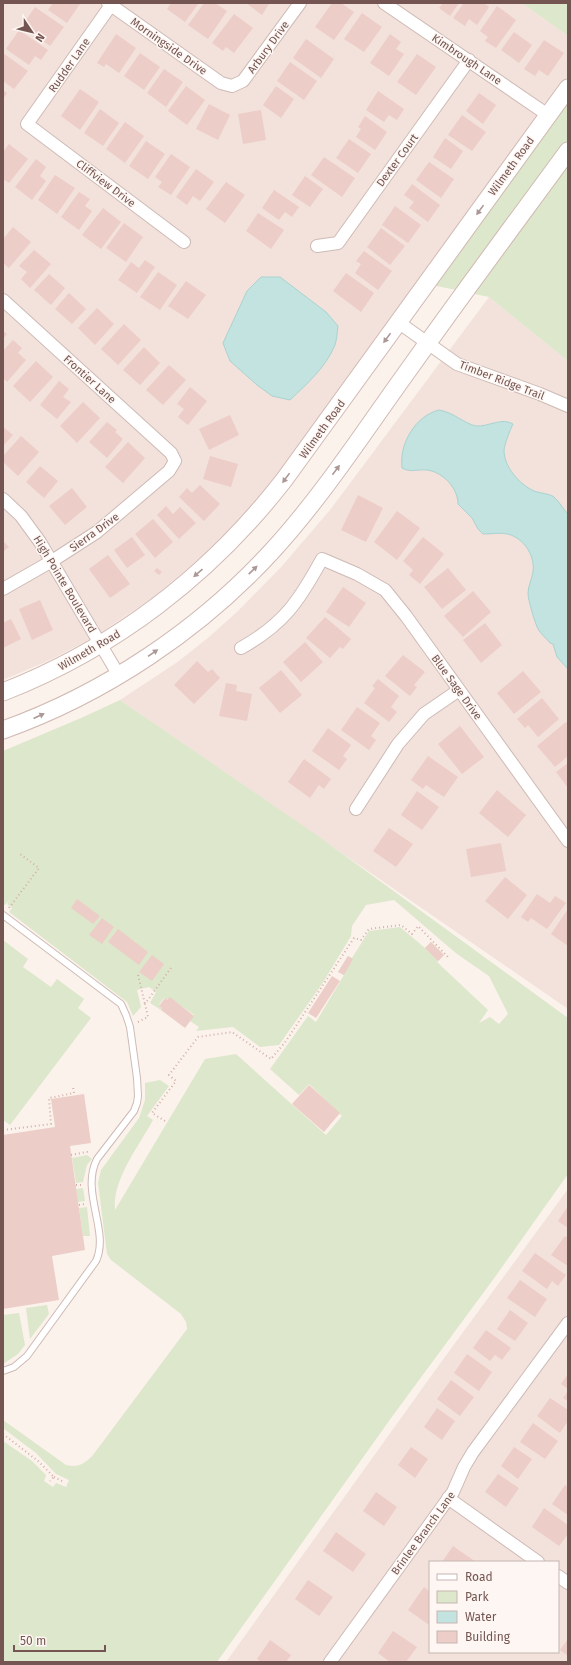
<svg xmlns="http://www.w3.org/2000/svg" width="571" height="1665" font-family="'Fira Sans',sans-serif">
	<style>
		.residential { fill: #f2e2db; fill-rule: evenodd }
		.green { fill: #dde7cb }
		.water { fill: #c2e3e0; stroke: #a9d3d0 }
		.building { fill: #edcdc7 }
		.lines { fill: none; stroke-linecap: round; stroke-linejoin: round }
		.lane-casing { stroke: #cebab5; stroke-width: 8 }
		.street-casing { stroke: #cebab5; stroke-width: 14 }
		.secondary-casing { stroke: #d1b9b3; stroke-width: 19 }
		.path { stroke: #d3b0a9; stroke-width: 2; stroke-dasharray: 1 3; stroke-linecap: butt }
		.lane { stroke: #fff; stroke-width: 6 }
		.street { stroke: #fff; stroke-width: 12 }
		.secondary { stroke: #fff; stroke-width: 17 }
		.oneway { fill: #ac9997 }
		.labels { text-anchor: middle; stroke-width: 3; stroke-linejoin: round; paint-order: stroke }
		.street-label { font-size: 11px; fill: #745551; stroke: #fdf6f2 }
	</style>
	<rect width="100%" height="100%" fill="#fbf2ec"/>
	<path class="residential" d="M3 3H522L568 36V76L273 482 232 530 180 575 152 598 96 636 50 660 3 680Z
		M489 297 568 361V1009L120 700 179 661 209 637 239 610 282 566 330 510Z
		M568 1189V1662H226L439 1365ZM430 1562H558V1652H430Z"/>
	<path class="green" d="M522 3H568V36Z
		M568 77V361L489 297 418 282Z
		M120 700 318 836 568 1018V1174L495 1277 394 1414 217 1662H3V1441L32 1461 46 1475 44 1481 53 1487 56 1483 66 1487 69 1480 56 1474 36 1453 4 1429 3 1420 66 1465C79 1468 84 1464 93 1455L187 1329 186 1322 181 1314 111 1260 107 1254 98 1183 101 1170 139 1118 145 1100V1083L160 1080 169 1086 147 1116 153 1120C139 1146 112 1180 115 1210L205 1059 236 1054 326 1135 342 1116 309 1084 299 1095 270 1069 308 1016 316 1022 344 975 338 972 348 956 352 958 369 931 400 927 425 948 431 942 444 955 437 962 488 1010 479 1023 490 1017 499 1024 508 1014 489 976 457 954 394 900 366 905 352 926 351 936 322 984 279 1045 260 1047 233 1027 196 1031 199 1027 190 1021 194 1015 170 998 167 1000 164 998 159 1005 162 1008 161 1010 150 1003 156 992 149 987 137 990 141 1007 133 1016 127 1002 9 912 12 908 7 904 11 898 5 905 3 904V751L81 718Z
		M3 940 28 959 23 967 51 987 57 979 84 999 78 1008 91 1018 10 1125 3 1120Z
		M87 1155 92 1159 87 1165 83 1182 76 1183 72 1158Z
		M83 1188 85 1201 78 1202 76 1189Z
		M87 1207 90 1236H83L79 1208Z
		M47 1305 49 1314 30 1339 26 1308Z
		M19 1313 25 1345 18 1354 3 1364V1315Z"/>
	<path class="water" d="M261 277H280L326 312 338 326C337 332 337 339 335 345 326 367 307 384 290 400L272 396 257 385 230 361 223 343 247 291Z
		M439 410C453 412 465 424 476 426 488 427 502 417 513 424 510 430 505 443 504 450 504 467 519 484 534 491 539 493 551 494 554 497 559 501 563 509 568 514V669L557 657 553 644 550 643C547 639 541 634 538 629 535 623 528 600 528 593 528 586 532 579 533 572 535 557 526 541 511 535 503 532 492 534 483 534L478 529 472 518 458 504C458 488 443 472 427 470 418 469 411 473 402 468 399 444 415 416 439 410Z"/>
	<path class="building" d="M53 3H78L80 4 67 23 48 10Z
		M171 3H196L198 4 185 22 167 9Z
		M204 3H215L227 11 208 39 188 25Z
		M246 3H267L269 4 262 15Z
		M332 3H341L354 12 334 40 315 27Z
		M443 3H459L450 16 439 8Z
		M464 3H484L489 7 477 25 469 19 465 26 453 18Z
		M497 6 516 20 496 48 485 41 488 37 480 31Z
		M35 7 64 27 50 46 22 26Z
		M362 13 382 27 364 52 344 39Z
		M234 14 253 28 234 53 226 47 223 51 212 43Z
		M19 30 48 50 41 60 35 56 29 65 6 49Z
		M514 32 532 45 519 63 501 50Z
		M116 34 136 48 119 73 106 64 104 67 97 63Z
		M390 34 401 42 396 49 404 54 389 76 370 63Z
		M306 39 334 59 321 78 293 58Z
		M544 40 564 53 548 76 539 70 535 76 524 69Z
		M3 53 28 71 14 89 3 81Z
		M140 53 160 67 144 90 124 76Z
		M417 54 436 67 416 95 397 82Z
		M290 62 317 81 304 100 277 81Z
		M164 69 183 82 166 107 147 93Z
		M186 86 205 100 187 125 168 111Z
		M276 86 294 99 281 118 263 105Z
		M80 89 99 102 80 130 61 116Z
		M3 90 7 93 3 99Z
		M378 91 404 109 397 120 389 115 384 122 366 110Z
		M479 93 496 105 483 124 466 111Z
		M209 104 230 115 218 140 196 129Z
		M100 109 119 123 103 146 84 133Z
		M261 110 266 140 243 144 238 114Z
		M462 115 486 132 472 151 448 135Z
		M365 116 387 132 375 150 356 137 361 129 358 127Z
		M125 122 144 136 125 163 106 149Z
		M445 138 463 151 451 169 433 157Z
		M349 139 371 154 358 173 336 158Z
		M146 141 165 154 148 179 129 166Z
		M9 144 28 159 9 183 3 179V152Z
		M171 154 190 167 171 195 158 187 162 182 155 177Z
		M324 157 355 178 342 197 311 175Z
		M36 159 46 167 40 176 46 181 32 200 15 187Z
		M429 162 454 179 441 198 416 180Z
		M196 169 214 182 200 201 193 196 187 205 176 197Z
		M55 175 75 188 57 214 38 200Z
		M305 176 323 189 310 207 292 195Z
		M226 182 245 195 225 223 206 209Z
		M412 184 440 205 428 222 409 208 414 202 404 195Z
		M274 190 299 207 292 217 285 212 279 220 262 208Z
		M79 192 90 199 85 206 92 211 79 230 61 217Z
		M395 206 421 225 408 243 382 225Z
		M103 208 121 222 101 249 82 235Z
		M258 213 284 230 271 249 246 231Z
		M124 223 143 237 126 262 106 248Z
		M13 227 31 242 9 268 3 263V239Z
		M381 228 405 246 390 265 367 247Z
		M34 250 51 264 30 288 21 279 27 272 19 266Z
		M364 251 392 271 378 290 355 273 361 264 356 261Z
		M145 260 155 267 137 293 118 280 131 262 139 268Z
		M158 272 177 285 160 310 140 297Z
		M346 273 374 293 361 312 333 291Z
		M49 274 65 288 51 305 34 290Z
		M186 281 206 295 188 319 168 306Z
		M69 293 86 309 72 324 55 309Z
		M97 308 114 324 95 345 78 328Z
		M124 324 141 340 118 365 101 349Z
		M3 331 7 334 3 339Z
		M13 340 22 348 18 353 26 360 7 382 3 378V351Z
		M144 347 160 363 140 385 123 370Z
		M36 361 53 377 30 402 13 386Z
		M169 365 186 380 163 405 146 390Z
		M59 381 69 389 63 397 71 402 57 419 40 405Z
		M190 387 207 401 188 425 178 417 184 409 177 404Z
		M83 402 100 418 77 443 60 426Z
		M230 415 239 435 209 450 199 429Z
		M107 422 117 430 115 432 123 439 107 458 89 442Z
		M3 427 13 435 3 446Z
		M21 436 39 452 18 476 3 462V456Z
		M128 442 145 458 123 483 105 467Z
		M210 456 238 464 231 487 203 479Z
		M40 466 58 481 44 498 26 482Z
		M200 485 220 504 204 521 179 497 187 488 192 493Z
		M72 488 87 507 65 525 49 506Z
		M358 495 383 508 366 542 341 530Z
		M166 506 173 514 180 507 196 523 179 539 157 515Z
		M397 511 420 528 397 560 374 542Z
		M153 519 173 542 155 558 135 534Z
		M132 537 145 555 127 568 114 550Z
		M423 537 444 554 420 584 409 575 413 570 403 561Z
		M3 541 9 547 3 552Z
		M108 555 130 584 110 598 89 569Z
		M157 568 162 572 159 575 154 571Z
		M448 568 466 590 442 609 424 587Z
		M343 587 366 603 349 627 326 612Z
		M473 591 491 612 463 637 444 616Z
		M40 600 53 630 32 640 19 609Z
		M325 617 351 639 343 649 340 647 330 658 306 638Z
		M11 619 21 639 3 648V623Z
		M485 623 502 645 481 663 463 640Z
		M305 642 323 662 301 682 283 662Z
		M403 655 425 672 414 685 417 687 410 696 385 676Z
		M197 661 208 672 212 669 220 678 194 704 174 685Z
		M281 670 302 695 280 713 259 688Z
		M523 671 541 692 514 714 497 693Z
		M378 679 399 696 391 707 397 712 389 722 364 703 375 688 372 686Z
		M226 683 237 685 236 691 252 694 247 721 219 716Z
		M542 698 559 719 538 737 528 725 525 728 517 719Z
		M357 707 380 723 371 736 376 740 369 750 341 730Z
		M566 722 568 724V756L555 767 537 746Z
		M460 726 484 757 462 774 438 744Z
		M328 728 351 745 343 756 347 759 339 770 312 751Z
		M428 756 458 777 444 797 426 785 423 789 411 780Z
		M304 759 331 779 324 789 319 785 310 798 288 782Z
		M568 763V788L556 772Z
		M497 790 526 815 508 837 479 813Z
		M417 791 439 807 422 830 401 815Z
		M389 828 413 844 396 867 373 851Z
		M501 843 506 871 471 877 466 849Z
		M505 877 527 895 508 919 485 901Z
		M537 894 550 903 555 896 566 903 547 929 531 918 528 922 521 917Z
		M77 899 100 916 93 924 71 908Z
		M568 909V946L551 934Z
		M102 918 114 927 102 944 89 935Z
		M118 929 148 952 139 965 108 942Z
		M431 942 444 955 438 961 425 948Z
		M152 955 164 964 152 981 139 972Z
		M348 956 353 959 344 975 338 972Z
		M332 976 340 981 316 1018 308 1013Z
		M170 997 194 1016 185 1028 161 1010 162 1008 159 1006 165 998 167 1000Z
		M309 1085 340 1113 324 1132 292 1104Z
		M84 1094 91 1143 70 1146 85 1250 52 1256 59 1300 3 1309V1135L55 1127 51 1099Z
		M568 1206V1228L558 1221Z
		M565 1236 568 1238V1266L551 1255Z
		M535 1253 566 1275 558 1286 552 1281 547 1289 522 1271Z
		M520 1280 547 1299 535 1317 507 1298Z
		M510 1310 528 1323 515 1341 497 1329Z
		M486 1330 511 1348 502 1360 495 1355 490 1361 473 1348Z
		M467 1354 492 1372 479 1391 454 1373Z
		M568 1374V1389L561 1384Z
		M451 1380 474 1397 460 1416 437 1399Z
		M568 1391V1401L563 1398Z
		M550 1398 568 1410V1421L560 1433 537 1416Z
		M437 1408 455 1421 442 1440 424 1427Z
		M533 1423 558 1441 545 1459 520 1442Z
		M411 1447 428 1459 415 1478 398 1465Z
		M514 1447 532 1459 518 1479 501 1466Z
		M498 1474 519 1488 506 1507 485 1492Z
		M565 1485 568 1487V1515L552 1504Z
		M376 1492 397 1507 384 1526 363 1511Z
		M544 1508 568 1525V1534L559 1546 532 1527Z
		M336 1532 366 1554 353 1572 323 1551Z
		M453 1546 476 1562H442Z
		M308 1580 333 1597 319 1616 295 1599Z
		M424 1587 430 1592 429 1625 408 1610Z
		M393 1631 417 1647 406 1662H390L378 1653Z
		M568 1639V1656L560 1650Z
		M270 1640 291 1655 286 1662H261L257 1659Z"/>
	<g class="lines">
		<g class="lane-casing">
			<path id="lane" d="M3 915 121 1004 126 1015 130 1027 137 1078 138 1096 137 1103 134 1111 97 1159C80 1192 110 1231 96 1261L27 1356 14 1367 3 1371"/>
		</g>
		<g class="street-casing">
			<path id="street" d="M108 3 221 83 232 86 243 81 300 3
				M384 3 548 115
				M111 5 27 124 184 242
				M317 246 338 243 469 60
				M3 300 171 453 175 461 169 471 97 532 52 561 3 589
				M398 322 457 364 540 394 568 406
				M3 499 21 516 40 542 118 674
				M241 648C284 624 299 601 322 559L357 574 385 590 406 616 568 841
				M356 809 398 744 424 714 459 690
				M448 1498 538 1562
				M558 1576 568 1583
				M330 1662 453 1492 464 1467 473 1452 568 1323"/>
		</g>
		<g class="secondary-casing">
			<path id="secondary" d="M3 692C115 648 210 575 284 480L568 88
				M3 730C104 694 200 630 273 550 325 493 367 427 412 365 463 293 516 222 568 151"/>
		</g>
		<path class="path" d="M9 908 39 868 20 854
			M138 975 145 1004
			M138 1022 148 1017 145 1004 171 968
			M165 1121 152 1113 176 1081 169 1075 198 1037 232 1032 271 1059 286 1041 354 938 361 940 369 929 401 925 412 934 418 926 448 957
			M3 1130 51 1124 49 1098 74 1093 73 1087
			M71 1155 87 1152 89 1154
			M76 1185H83
			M79 1205 85 1204
			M3 1434 38 1461 54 1477 50 1481
			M54 1477 64 1482"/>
		<use href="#lane" class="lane"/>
		<use href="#street" class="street"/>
		<use href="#secondary" class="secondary"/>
	</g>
	<defs><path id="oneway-solid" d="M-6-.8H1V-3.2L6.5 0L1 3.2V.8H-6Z"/></defs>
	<g class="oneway">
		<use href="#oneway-solid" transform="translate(480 210) rotate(126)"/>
		<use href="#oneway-solid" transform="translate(387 338) rotate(126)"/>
		<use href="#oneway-solid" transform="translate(336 470) rotate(-53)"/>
		<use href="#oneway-solid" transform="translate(286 478) rotate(126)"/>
		<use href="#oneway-solid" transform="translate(253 570) rotate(-44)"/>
		<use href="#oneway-solid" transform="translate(198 573) rotate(139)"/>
		<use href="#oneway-solid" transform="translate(153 653) rotate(-34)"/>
		<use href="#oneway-solid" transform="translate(39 716) rotate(-24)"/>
	</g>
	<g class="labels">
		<g class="street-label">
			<text transform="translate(169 46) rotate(35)" y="4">Morningside Drive</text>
			<text transform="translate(268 47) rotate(-54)" y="4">Arbury Drive</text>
			<text transform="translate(467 59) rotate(34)" y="4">Kimbrough Lane</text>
			<text transform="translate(69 65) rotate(-55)" y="4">Rudder Lane</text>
			<text transform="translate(397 160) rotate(-54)" y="4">Dexter Court</text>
			<text transform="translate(511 166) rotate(-54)" y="4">Wilmeth Road</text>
			<text transform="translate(106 183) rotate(37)" y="4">Cliffview Drive</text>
			<text transform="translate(90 379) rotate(42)" y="4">Frontier Lane</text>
			<text transform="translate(502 380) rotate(21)" y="4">Timber Ridge Trail</text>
			<text transform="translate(322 429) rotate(-54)" y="4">Wilmeth Road</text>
			<text transform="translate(94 532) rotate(-36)" y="4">Sierra Drive</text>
			<text transform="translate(65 584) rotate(59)" y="4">High Pointe Boulevard</text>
			<text transform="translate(89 650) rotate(-30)" y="4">Wilmeth Road</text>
			<text transform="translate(457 687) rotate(54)" y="4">Blue Sage Drive</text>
			<text transform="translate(423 1533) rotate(-54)" y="4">Brinlee Branch Lane</text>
		</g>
	</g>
	<rect width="571" height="1665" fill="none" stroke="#745551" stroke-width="8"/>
	<rect x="429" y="1561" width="130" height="92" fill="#fdf6f2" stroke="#c6b6b2"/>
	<rect x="437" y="1574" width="20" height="6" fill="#ffffff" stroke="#c6b6b2"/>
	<text x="465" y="1581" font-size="12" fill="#745551">Road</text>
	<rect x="437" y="1591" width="20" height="12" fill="#dde7cb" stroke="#c6b6b2"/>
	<text x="465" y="1601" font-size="12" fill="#745551">Park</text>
	<rect x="437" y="1611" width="20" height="12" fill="#c2e3e0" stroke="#c6b6b2"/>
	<text x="465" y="1621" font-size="12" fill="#745551">Water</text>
	<rect x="437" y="1631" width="20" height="12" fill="#edcdc7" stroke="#c6b6b2"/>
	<text x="465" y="1641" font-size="12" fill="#745551">Building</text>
	<g transform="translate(32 32) rotate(125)" stroke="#fdf6f2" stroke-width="3" paint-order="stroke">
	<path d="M0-3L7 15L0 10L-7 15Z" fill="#745551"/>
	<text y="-6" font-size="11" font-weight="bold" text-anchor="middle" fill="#745551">N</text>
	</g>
	<path d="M14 1645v6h91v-6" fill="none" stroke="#745551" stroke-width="2"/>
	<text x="20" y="1645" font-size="12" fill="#745551" stroke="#fdf6f2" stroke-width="3" paint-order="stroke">50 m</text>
</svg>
